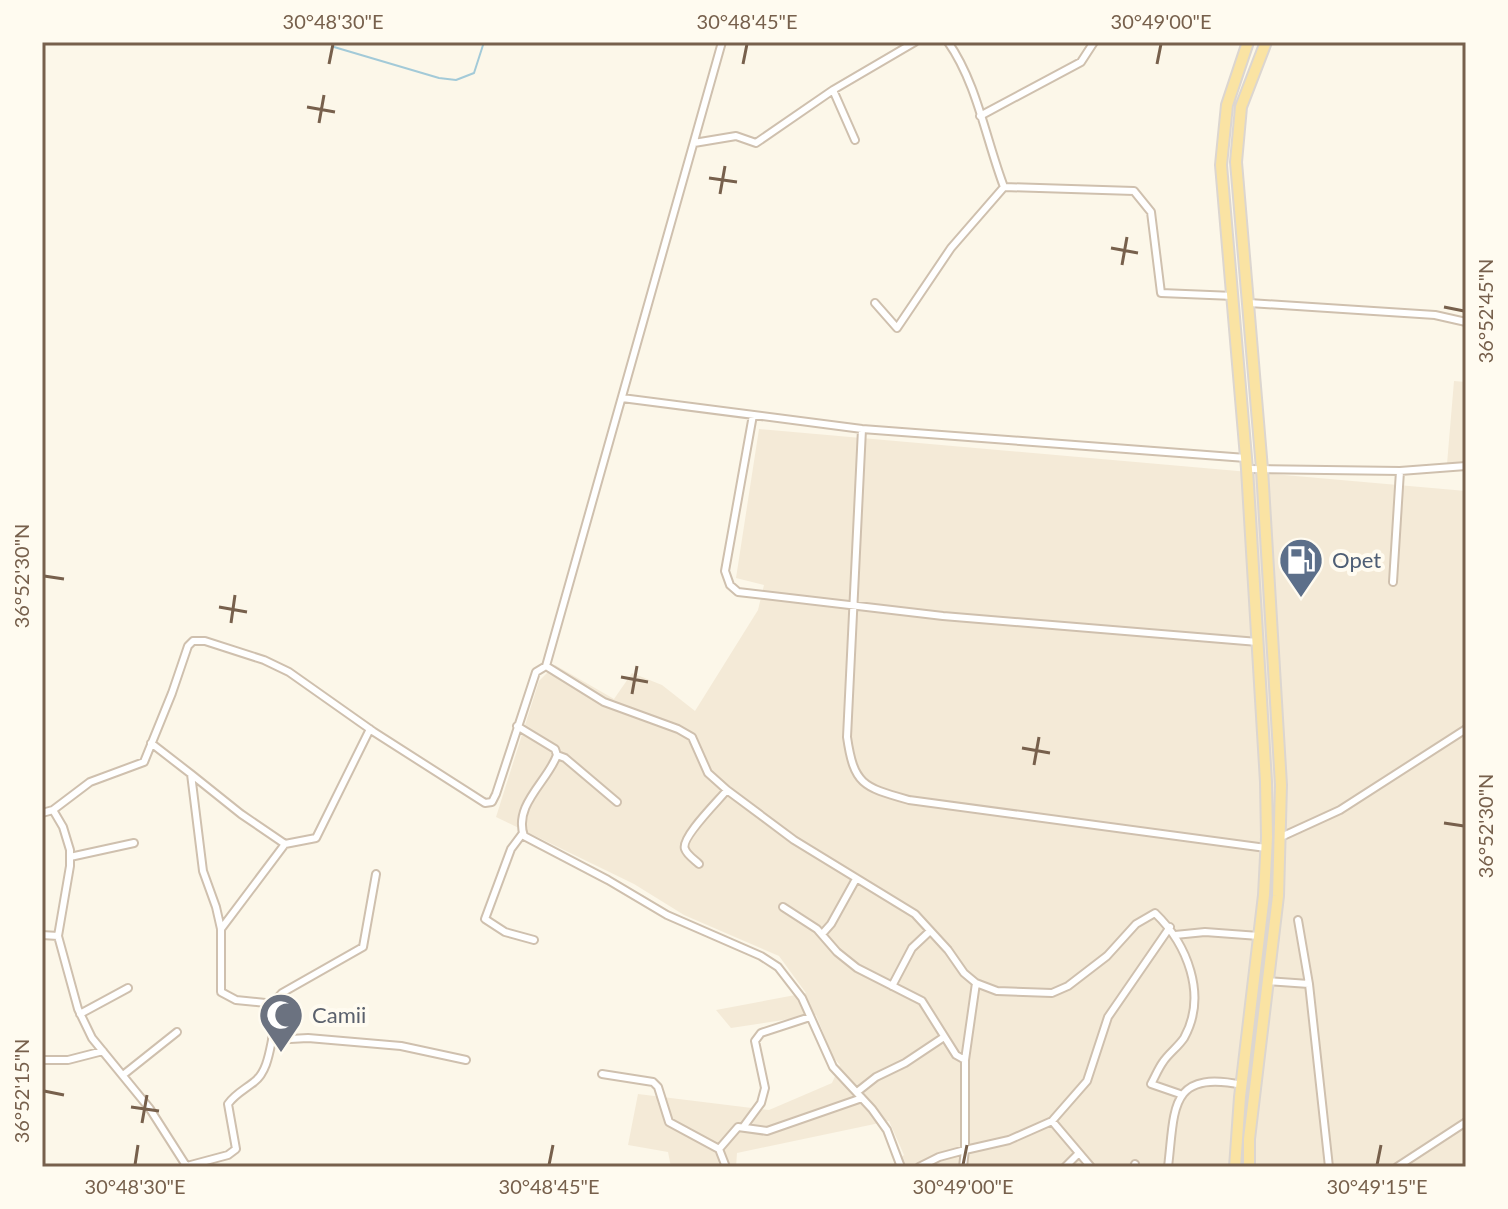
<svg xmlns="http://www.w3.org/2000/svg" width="1508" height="1209" font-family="Lato,sans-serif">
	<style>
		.residential { fill: #f4ead7 }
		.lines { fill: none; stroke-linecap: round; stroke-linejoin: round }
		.stream { stroke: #a3cad8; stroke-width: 2 }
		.minor-casing { stroke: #cfc0ae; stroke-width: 10 }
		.primary-casing { stroke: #dcd6d0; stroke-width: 14 }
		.minor { stroke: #fff; stroke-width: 6 }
		.primary { stroke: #fae3a3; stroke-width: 10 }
		.ticks { fill: none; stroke: #77604c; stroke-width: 3 }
		.labels { text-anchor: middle; stroke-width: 8; stroke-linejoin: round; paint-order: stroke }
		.service-label { font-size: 22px; fill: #4e5e75; stroke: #fffbf0; text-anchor: start }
		.worship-label { font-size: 22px; fill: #5b616d; stroke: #fffbf0; text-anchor: start }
		.neatline { fill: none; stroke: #77604c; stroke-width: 3 }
		.ticks-label { font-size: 20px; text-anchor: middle; fill: #77604c }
	</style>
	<rect width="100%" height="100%" fill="#fcf7e9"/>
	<path class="residential" d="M1454 381 1466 382V463L1447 464Z
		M759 429 1466 491V1167H889L904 1155 889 1121 737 1153 736 1167H671L668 1152 628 1145 638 1094 769 1110 832 1083 840 1065 833 1057 816 1015 731 1028 716 1010 806 993 779 956 684 915 634 884 496 817 539 681 555 665 614 699 632 673 662 685 695 711 758 610 764 585 736 578Z"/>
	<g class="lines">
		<path class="stream" d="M334 47 439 78 456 80 474 73 484 42"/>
		<g class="minor-casing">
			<path id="minor" d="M948 42C977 83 986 140 1004 187
				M833 90 855 140
				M980 116 1081 62 1094 42
				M694 143 736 136 756 143 833 90 915 42
				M875 303 897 328 951 248 1004 187 1134 191 1151 212 1161 293 1234 296
				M1249 303 1435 315 1466 322
				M622 398 862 429 1246 458
				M753 415 725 571 730 585 738 592 943 616 1258 642
				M862 429 847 737C854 785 863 787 909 800L1266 848
				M1247 469 1400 471 1466 466
				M1393 582 1400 471
				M546 666 722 42
				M517 726 555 749 557 755C548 781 513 805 524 836L608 880 667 915 761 956 778 967 802 998 833 1067 872 1109 887 1130 901 1167
				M151 743 191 774 203 871 216 907 221 929V992L236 1000 275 1004
				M557 755 565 758 617 802
				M191 774 241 814 285 844 221 929
				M53 810 90 782 144 762 172 693 188 646 193 641H205L264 660 289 672 374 732 485 803 492 802 496 794 536 672 546 666 604 702 678 729 692 737 708 773 727 790 794 840 915 914 948 950 964 973 976 983 997 991 1052 993 1068 986 1107 956 1136 924 1155 913C1187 944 1208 995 1184 1038 1178 1047 1169 1053 1163 1062 1158 1069 1155 1077 1151 1084L1180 1094
				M42 813 53 810 63 827 70 850V866L58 936 78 1009 92 1038 150 1109 187 1167
				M523 833 511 849 485 919 505 932 534 940
				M1281 837 1340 810 1466 729
				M285 844 316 838 370 729
				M70 857 134 843
				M699 864C695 860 687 855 685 849 680 838 719 800 727 790
				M376 874 363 947 282 993 275 1001 272 1040 308 1038 401 1046 466 1060
				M783 907 817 929 837 952 857 968 922 1001 956 1055 965 1060
				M1298 920 1309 984
				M823 933 831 924 856 879
				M42 935 58 936
				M1175 935 1205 932 1259 936
				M1268 981 1309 984 1329 1167
				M976 983 965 1060V1150L1009 1140 1052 1121 1091 1167
				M892 986 912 948 930 931
				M80 1014 128 988
				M42 1060H68L103 1051
				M602 1074 653 1082 658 1087 669 1122 719 1149 726 1167
				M123 1075 177 1032
				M857 1092 876 1077 905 1063 944 1037
				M1052 1121 1087 1081 1108 1017 1170 927
				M744 1126 761 1103 765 1088 755 1041 761 1033 810 1017
				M719 1149 738 1127 767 1131 862 1098
				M187 1166 228 1155 236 1149 228 1104C235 1094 244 1090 254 1082 266 1073 269 1055 272 1040
				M919 1167 939 1157 965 1150 963 1167
				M1065 1167 1079 1153
				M1134 1167 1135 1164
				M1168 1167C1175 1111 1168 1069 1242 1085
				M1397 1167 1466 1122"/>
		</g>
		<g class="primary-casing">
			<path id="primary" d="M1235 1167 1240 1097 1264 895 1267 837 1266 782 1247 469 1221 165 1227 105 1248 42
				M1249 1167V1139L1278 896 1281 785 1262 469 1236 162 1241 107 1266 42"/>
		</g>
		<use href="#minor" class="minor"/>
		<use href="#primary" class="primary"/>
	</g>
	<path class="ticks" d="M329 64 333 44M743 64 747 44M1157 64 1161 44M307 107 335 112M319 123 324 95M709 178 737 182M720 194 725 166M1111 248 1138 253M1122 265 1127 237M1444 307 1464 311M44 576 64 579M219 607 247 612M231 623 235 595M621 677 648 682M632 694 637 666M1022 748 1050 753M1034 765 1039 737M1444 823 1464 826M44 1091 64 1095M131 1107 159 1111M142 1123 147 1095M135 1165 138 1145M549 1165 553 1145M963 1165 967 1145M1377 1165 1381 1145"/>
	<defs>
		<g id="fuel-pin" transform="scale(2.3)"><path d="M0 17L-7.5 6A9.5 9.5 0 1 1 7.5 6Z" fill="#5c6f8a" stroke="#fffbf0"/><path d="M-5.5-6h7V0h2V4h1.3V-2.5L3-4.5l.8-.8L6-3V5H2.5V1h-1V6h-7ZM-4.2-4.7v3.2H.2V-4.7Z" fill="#fff"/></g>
		<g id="mosque-pin" transform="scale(2.3)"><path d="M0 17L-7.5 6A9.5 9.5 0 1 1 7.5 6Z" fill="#6b7280" stroke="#fffbf0"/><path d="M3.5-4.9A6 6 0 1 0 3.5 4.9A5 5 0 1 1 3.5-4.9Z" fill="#fff"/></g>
	</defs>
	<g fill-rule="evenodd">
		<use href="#fuel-pin" x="1301" y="560"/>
		<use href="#mosque-pin" x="281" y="1015"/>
	</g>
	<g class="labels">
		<g class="service-label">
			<text x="1332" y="568">Opet</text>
		</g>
		<g class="worship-label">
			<text x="312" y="1023">Camii</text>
		</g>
	</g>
	<rect width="1508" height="1209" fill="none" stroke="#fffbf0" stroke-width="88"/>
	<rect x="44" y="44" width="1420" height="1121" class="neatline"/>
	<g class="ticks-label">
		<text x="333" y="29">30°48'30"E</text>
		<text x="747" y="29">30°48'45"E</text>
		<text x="1161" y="29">30°49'00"E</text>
		<text transform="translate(1486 311) rotate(-90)" y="7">36°52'45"N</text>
		<text transform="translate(22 576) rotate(-90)" y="7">36°52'30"N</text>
		<text transform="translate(1486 826) rotate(-90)" y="7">36°52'30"N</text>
		<text transform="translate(22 1091) rotate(-90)" y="7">36°52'15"N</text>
		<text x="135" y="1194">30°48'30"E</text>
		<text x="549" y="1194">30°48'45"E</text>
		<text x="963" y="1194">30°49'00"E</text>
		<text x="1377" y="1194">30°49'15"E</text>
	</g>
</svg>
